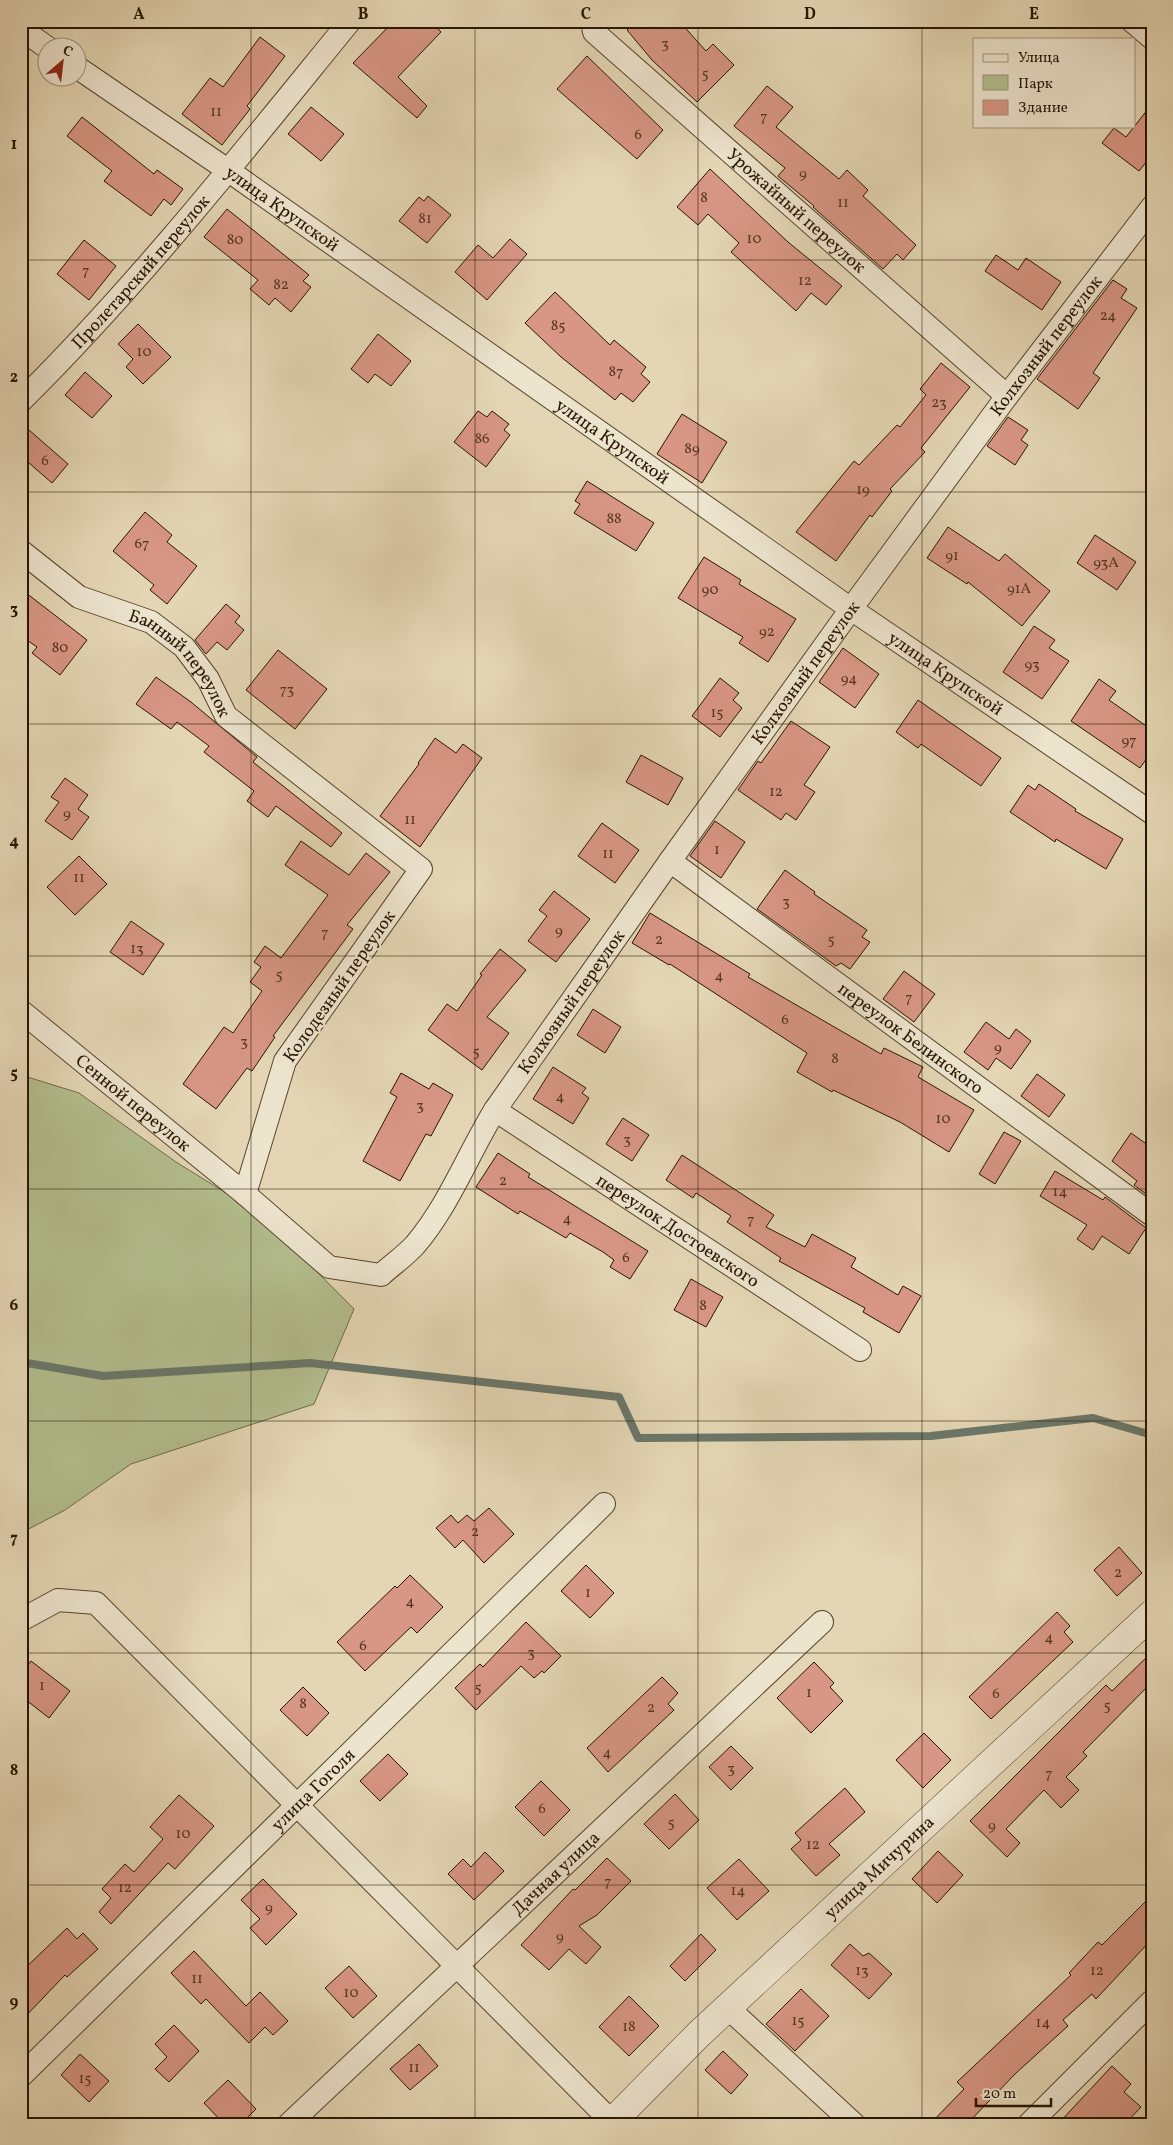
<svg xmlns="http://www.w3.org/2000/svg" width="1173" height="2145" font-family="Vollkorn,serif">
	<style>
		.green { fill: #b3be8e; stroke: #6e6a47 }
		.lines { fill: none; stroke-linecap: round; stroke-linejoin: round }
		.stream { stroke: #6a776a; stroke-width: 8 }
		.building { fill: #d89684; stroke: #291500 }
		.minor-casing { stroke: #58452d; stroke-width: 24 }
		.tertiary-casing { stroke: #58452d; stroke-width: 29 }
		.minor { stroke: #ede4ce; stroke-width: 22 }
		.tertiary { stroke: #ede4ce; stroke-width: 28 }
		.grid { fill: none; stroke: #291500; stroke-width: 1; stroke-opacity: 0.55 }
		.labels { text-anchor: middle; stroke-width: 4; stroke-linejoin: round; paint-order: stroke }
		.number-label { font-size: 15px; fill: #553521 }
		.street-label { font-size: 18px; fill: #291500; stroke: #ede4ce }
		.neatline { fill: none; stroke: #291500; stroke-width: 2 }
		.grid-label { font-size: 16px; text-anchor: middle; font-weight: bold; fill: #291500 }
	</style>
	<rect width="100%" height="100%" fill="#e4d6b4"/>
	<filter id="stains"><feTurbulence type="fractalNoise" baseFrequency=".004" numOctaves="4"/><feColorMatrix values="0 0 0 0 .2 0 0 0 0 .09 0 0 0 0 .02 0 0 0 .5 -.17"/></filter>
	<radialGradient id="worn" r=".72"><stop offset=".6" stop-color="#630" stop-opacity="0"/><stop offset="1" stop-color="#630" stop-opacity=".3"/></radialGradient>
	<path class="green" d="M21 1075 79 1093 176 1162 260 1214 354 1309 314 1404 131 1464 65 1510 21 1533Z"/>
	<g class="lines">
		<path class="stream" d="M21 1362 103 1376 310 1363 619 1397 638 1438 931 1436 1093 1418 1152 1435"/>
	</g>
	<path class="building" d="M394 21H430L441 32 398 77 427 106 417 118 353 63Z
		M637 21H679L706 51 713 44 734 65 697 102 652 60 627 30Z
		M260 37 285 56 247 106 250 109 222 145 182 114 210 78 223 87Z
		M587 56 663 130 637 159 557 89Z
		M767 86 793 107 776 127 839 179 847 170 868 190 863 196 916 245 903 260 897 254 883 269 813 207 814 206 778 176 785 168 734 126Z
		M1152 104V155L1139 171 1102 143 1114 128 1126 137Z
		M311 107 344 134 321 161 288 134Z
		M82 117 154 174 157 170 183 189 171 205 164 199 151 216 104 181 112 171 67 136Z
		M710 169 788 242 842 286 826 305 811 293 796 311 731 252 739 243 708 214 698 225 677 207Z
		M428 196 451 215 427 243 399 221 419 197 424 201Z
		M227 209 309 275 303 281 311 287 291 312 275 298 269 305 250 289 258 280 204 237Z
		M510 239 527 254 487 300 455 272 478 245 493 258Z
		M84 240 116 266 89 300 57 274Z
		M996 255 1018 270 1026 258 1061 282 1042 310 985 271Z
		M1113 280 1127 289 1121 298 1137 308 1093 373 1100 378 1078 409 1037 379Z
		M555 292 610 345 614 340 646 367 641 374 650 382 633 402 621 393 615 400 561 357 525 323Z
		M138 324 171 357 143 384 126 367 133 359 118 344Z
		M378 334 411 361 391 386 375 374 368 383 351 369Z
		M941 363 970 387 921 448 925 452 890 489 892 491 872 517 870 515 836 561 796 532 854 461 859 465 897 425 900 427 926 395 920 389Z
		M85 372 112 396 92 418 65 395Z
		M478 411 487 417 492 411 509 424 504 430 510 435 486 467 454 442Z
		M682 414 727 442 702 483 657 454Z
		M1008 417 1028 430 1021 440 1028 445 1015 465 987 446Z
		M21 423 68 464 52 483 21 456Z
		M587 481 654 523 636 551 574 513 580 504 575 501Z
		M145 512 172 535 167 542 197 566 167 604 150 590 154 585 113 551Z
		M948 527 999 561 1005 554 1050 591 1022 626 968 582 967 584 927 558Z
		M1095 535 1136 562 1117 590 1077 563Z
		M704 557 741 580 739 584 796 619 768 662 739 643 743 637 678 598Z
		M21 589 87 640 60 675 32 653 37 647 21 636Z
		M226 604 240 616 235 622 244 630 227 650 217 642 206 654 195 640Z
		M1034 626 1055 640 1049 648 1069 661 1042 699 1003 672Z
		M843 648 879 674 855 708 819 682Z
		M278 650 327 689 295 729 246 690Z
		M156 677 191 702 257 757 253 762 342 833 331 847 276 806 268 817 247 801 254 791 204 752 209 746 177 722 171 729 136 704Z
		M720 678 739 693 733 700 742 708 720 737 692 716Z
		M1099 679 1116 691 1109 700 1152 730V751L1140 768 1071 721Z
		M918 700 1001 758 981 786 921 744 918 748 896 732Z
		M791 721 830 747 804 785 815 792 796 820 786 813 781 820 738 790 758 761 761 763Z
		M435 738 456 753 463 744 482 758 420 847 380 816 419 764 418 763Z
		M641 755 683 778 668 805 626 782Z
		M65 778 88 795 78 809 89 817 72 840 45 821 59 802 51 797Z
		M1039 784 1076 809 1075 811 1123 839 1106 869 1056 839 1055 842 1010 812 1028 785 1035 790Z
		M715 821 745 842 721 878 690 856Z
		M602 823 639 850 615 883 578 856Z
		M301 841 349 875 366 853 390 872 347 925 353 929 273 1036 275 1037 252 1071 247 1068 216 1109 183 1084 224 1027 233 1033 262 991 250 982 261 967 254 962 265 946 281 958 328 895 285 865Z
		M79 856 107 884 75 915 47 887Z
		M785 870 815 892 814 894 867 930 862 937 870 942 850 969 841 963 836 966 757 909Z
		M554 891 590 919 556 962 528 941 547 916 539 910Z
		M650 913 750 974 748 977 881 1054 884 1048 923 1067 918 1077 974 1110 949 1152 900 1122 833 1090 832 1092 797 1072 807 1053 670 964 669 965 632 943Z
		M131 921 164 944 143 975 110 952Z
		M500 949 526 970 487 1017 509 1033 482 1070 428 1030 447 1004 457 1011 482 975 480 974Z
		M904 971 935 994 914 1022 883 999Z
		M593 1009 621 1027 605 1053 577 1035Z
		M986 1022 1009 1039 1016 1029 1031 1041 1011 1069 996 1058 988 1070 964 1052Z
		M553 1067 586 1088 582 1093 589 1098 573 1124 533 1099Z
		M401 1073 429 1089 433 1083 453 1095 431 1136 426 1134 400 1181 363 1161 397 1097 390 1093Z
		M1037 1074 1065 1095 1049 1117 1021 1096Z
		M623 1118 649 1135 632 1161 606 1144Z
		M1004 1132 1021 1141 995 1184 979 1174Z
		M1131 1133 1152 1148 1150 1197 1134 1185 1137 1181 1112 1161Z
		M498 1153 530 1174 528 1177 648 1251 630 1279 610 1267 614 1260 603 1252 570 1233 566 1238 520 1211 518 1214 476 1187Z
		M682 1155 774 1215 766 1227 805 1247 812 1234 856 1258 851 1267 898 1295 903 1286 921 1296 899 1333 863 1312 865 1308 779 1261 781 1258 727 1222 731 1216 696 1193 693 1198 666 1180Z
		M1055 1171 1103 1200 1105 1197 1146 1228 1129 1254 1102 1236 1093 1250 1077 1239 1087 1225 1040 1196Z
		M691 1279 723 1297 706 1327 674 1310Z
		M489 1508 514 1534 484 1563 463 1540 455 1548 436 1528 451 1515 458 1523 467 1515 474 1521Z
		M1119 1547 1142 1573 1117 1596 1094 1570Z
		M586 1565 614 1593 590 1618 561 1591Z
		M410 1575 443 1607 417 1633 411 1627 365 1671 337 1642 395 1586 397 1588Z
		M1057 1612 1070 1626 1064 1632 1073 1642 991 1719 969 1697Z
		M526 1622 561 1656 544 1673 542 1671 534 1678 521 1666 476 1710 455 1688 480 1664 483 1667Z
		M1152 1652V1682L1083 1752 1087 1756 1066 1777 1079 1790 1061 1808 1044 1790 1006 1829 1020 1843 1007 1857 970 1821 1106 1685 1112 1691Z
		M31 1661 70 1691 49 1718 21 1696V1674Z
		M814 1662 834 1683 830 1687 843 1701 811 1733 777 1698Z
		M662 1677 678 1693 668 1704 674 1710 608 1772 587 1748Z
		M303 1687 329 1713 307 1736 280 1710Z
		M924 1733 951 1760 923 1788 896 1760Z
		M731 1746 753 1768 731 1790 709 1767Z
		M388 1754 408 1774 380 1801 360 1781Z
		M541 1781 570 1810 544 1836 515 1807Z
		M845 1788 865 1812 829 1844 840 1855 816 1876 791 1849 801 1840 795 1833Z
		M675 1794 699 1820 669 1849 644 1824Z
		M179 1795 214 1826 175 1869 168 1863 111 1924 99 1912 111 1898 102 1889 125 1864 134 1872 163 1839 150 1827Z
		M938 1851 963 1875 937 1903 912 1879Z
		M485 1852 504 1871 474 1900 448 1874 463 1859 471 1867Z
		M607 1858 631 1881 597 1915 579 1926 601 1947 586 1964 569 1949 549 1970 521 1945 573 1889 575 1890Z
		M739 1859 769 1891 737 1920 707 1888Z
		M263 1879 297 1914 266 1945 250 1928 260 1919 241 1900Z
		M1152 1895V1939L1096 1999 1092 1994 1063 2020 1068 2026 1016 2073 967 2124H930L964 2089 957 2082 1071 1975 1069 1973 1098 1942 1102 1945Z
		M67 1928 77 1939 83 1933 98 1949 67 1977 65 1975 21 2021V1972Z
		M701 1934 716 1950 685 1981 670 1966Z
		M850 1944 863 1956 869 1953 892 1974 869 1999 831 1965Z
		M194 1951 246 2006 260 1992 288 2021 273 2035 265 2027 249 2043 206 1999 201 2004 171 1973Z
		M349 1966 377 1996 353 2018 325 1988Z
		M801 1989 829 2016 795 2051 766 2024Z
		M629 1996 659 2026 629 2056 599 2027Z
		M174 2025 199 2051 169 2082 155 2069 167 2057 155 2044Z
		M419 2044 438 2066 410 2090 390 2069Z
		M723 2051 748 2075 731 2094 705 2070Z
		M80 2054 109 2081 89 2102 61 2075Z
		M1112 2066 1131 2084 1124 2092 1141 2107 1125 2124H1058Z
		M228 2080 256 2109 241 2124H224L204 2103Z"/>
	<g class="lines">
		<g class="minor-casing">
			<g id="minor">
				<path id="s1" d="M592 21 594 32 1007 396"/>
				<path d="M1132 21 1152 38"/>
				<path d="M21 29 48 48"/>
				<path id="s2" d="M78 68 229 171 851 609 1152 813"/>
				<path id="s3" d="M21 401C140 283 244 151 350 21"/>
				<path id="s4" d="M21 551 79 597 151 622 184 647 208 679 226 716 421 869 285 1061 245 1194"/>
				<path id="s5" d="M670 861 1152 1215"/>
				<path id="s6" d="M21 1011 245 1194 329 1267 381 1275C392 1265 405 1256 415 1245 449 1205 468 1154 495 1110L670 861 851 609 1007 396 1152 207"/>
				<path id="s7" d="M495 1110 860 1350"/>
				<path d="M21 1620 58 1600 96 1603 612 2122"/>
				<path d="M727 2007 854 2124"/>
				<path id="s8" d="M21 2076 604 1504"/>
				<path id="s9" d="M289 2124 822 1622"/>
				<path d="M1029 2124 1152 2001"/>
			</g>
		</g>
		<g class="tertiary-casing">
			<g id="tertiary">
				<path id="s10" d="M610 2124 699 2034 1152 1614"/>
			</g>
		</g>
		<use href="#minor" class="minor"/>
		<use href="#tertiary" class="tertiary"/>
	</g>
	<path class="grid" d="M251 21V2124M475 21V2124M698 21V2124M922 21V2124M21 260H1152M21 492H1152M21 724H1152M21 956H1152M21 1189H1152M21 1421H1152M21 1653H1152M21 1885H1152"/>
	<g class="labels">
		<g class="number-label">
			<text x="665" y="48">3</text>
			<text x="705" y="78">5</text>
			<text x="216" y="116">11</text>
			<text x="764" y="121">7</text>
			<text x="638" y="139">6</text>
			<text x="803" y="178">9</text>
			<text x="704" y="202">8</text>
			<text x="843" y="207">11</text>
			<text x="425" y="223">81</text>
			<text x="754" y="243">10</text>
			<text x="235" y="244">80</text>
			<text x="86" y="275">7</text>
			<text x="805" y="285">12</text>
			<text x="281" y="289">82</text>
			<text x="1108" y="320">24</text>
			<text x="558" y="330">85</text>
			<text x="144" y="356">10</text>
			<text x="616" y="376">87</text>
			<text x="939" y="407">23</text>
			<text x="482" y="443">86</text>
			<text x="692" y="453">89</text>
			<text x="45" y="465">6</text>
			<text x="863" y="494">19</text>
			<text x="614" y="523">88</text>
			<text x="142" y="548">67</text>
			<text x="952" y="560">91</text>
			<text x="1106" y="567">93А</text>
			<text x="1019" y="593">91А</text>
			<text x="710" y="594">90</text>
			<text x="767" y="636">92</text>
			<text x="60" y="652">80</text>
			<text x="1032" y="669">93</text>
			<text x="849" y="683">94</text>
			<text x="287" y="694">73</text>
			<text x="717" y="717">15</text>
			<text x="1129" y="745">97</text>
			<text x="776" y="796">12</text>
			<text x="67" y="818">9</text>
			<text x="410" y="824">11</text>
			<text x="717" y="854">1</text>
			<text x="608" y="858">11</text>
			<text x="79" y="882">11</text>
			<text x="786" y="906">3</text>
			<text x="559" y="935">9</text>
			<text x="325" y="937">7</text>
			<text x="659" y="944">2</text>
			<text x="831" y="944">5</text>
			<text x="137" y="953">13</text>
			<text x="279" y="979">5</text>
			<text x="719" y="980">4</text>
			<text x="909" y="1002">7</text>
			<text x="785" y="1024">6</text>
			<text x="244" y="1046">3</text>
			<text x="998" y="1052">9</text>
			<text x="476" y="1056">5</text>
			<text x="835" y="1063">8</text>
			<text x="560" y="1101">4</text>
			<text x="420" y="1110">3</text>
			<text x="943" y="1123">10</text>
			<text x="627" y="1144">3</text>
			<text x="503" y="1185">2</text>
			<text x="1060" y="1196">14</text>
			<text x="567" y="1223">4</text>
			<text x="751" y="1224">7</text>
			<text x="626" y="1262">6</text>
			<text x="703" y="1310">8</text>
			<text x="475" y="1536">2</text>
			<text x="1118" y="1577">2</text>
			<text x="588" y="1597">1</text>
			<text x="410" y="1606">4</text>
			<text x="1049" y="1642">4</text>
			<text x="363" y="1650">6</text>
			<text x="531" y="1657">3</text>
			<text x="42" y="1690">1</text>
			<text x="478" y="1692">5</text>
			<text x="809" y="1697">1</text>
			<text x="996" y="1698">6</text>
			<text x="303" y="1708">8</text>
			<text x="1107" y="1710">5</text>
			<text x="651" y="1712">2</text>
			<text x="607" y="1757">4</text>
			<text x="731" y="1773">3</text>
			<text x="1049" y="1778">7</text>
			<text x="542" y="1813">6</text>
			<text x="671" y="1827">5</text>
			<text x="992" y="1830">9</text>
			<text x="183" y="1838">10</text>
			<text x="813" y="1849">12</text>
			<text x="608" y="1886">7</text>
			<text x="125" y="1892">12</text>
			<text x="738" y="1895">14</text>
			<text x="269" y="1912">9</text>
			<text x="560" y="1941">9</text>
			<text x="862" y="1975">13</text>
			<text x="1097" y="1975">12</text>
			<text x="197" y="1983">11</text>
			<text x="351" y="1997">10</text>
			<text x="798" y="2025">15</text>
			<text x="1043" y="2027">14</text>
			<text x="629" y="2031">18</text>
			<text x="414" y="2072">11</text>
			<text x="85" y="2083">15</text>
		</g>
		<g class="street-label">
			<text dy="6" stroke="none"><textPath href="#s2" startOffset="248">улица Крупской</textPath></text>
			<text dy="6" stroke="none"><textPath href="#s1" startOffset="281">Урожайный переулок</textPath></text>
			<text dy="6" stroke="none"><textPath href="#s3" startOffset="176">Пролетарский переулок</textPath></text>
			<text dy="6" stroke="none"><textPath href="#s6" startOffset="1598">Колхозный переулок</textPath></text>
			<text dy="6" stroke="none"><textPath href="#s2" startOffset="652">улица Крупской</textPath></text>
			<text dy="6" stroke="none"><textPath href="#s4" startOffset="200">Банный переулок</textPath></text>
			<text dy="6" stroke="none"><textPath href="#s6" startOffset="1192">Колхозный переулок</textPath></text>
			<text dy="6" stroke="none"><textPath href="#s2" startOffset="1058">улица Крупской</textPath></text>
			<text transform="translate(339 986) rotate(-55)" y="6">Колодезный переулок</text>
			<text dy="6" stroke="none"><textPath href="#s6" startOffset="788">Колхозный переулок</textPath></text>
			<text dy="6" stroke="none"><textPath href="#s5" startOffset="299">переулок Белинского</textPath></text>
			<text dy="6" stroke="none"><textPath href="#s6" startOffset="145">Сенной переулок</textPath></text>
			<text dy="6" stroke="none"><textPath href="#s7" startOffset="219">переулок Достоевского</textPath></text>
			<text dy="6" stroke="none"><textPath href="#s8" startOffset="409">улица Гоголя</textPath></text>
			<text dy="6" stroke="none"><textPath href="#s10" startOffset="372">улица Мичурина</textPath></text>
			<text dy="6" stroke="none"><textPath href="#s9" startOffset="366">Дачная улица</textPath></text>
		</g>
	</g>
	<rect width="1173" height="2145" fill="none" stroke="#e4d6b4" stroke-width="55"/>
	<rect x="973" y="38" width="162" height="90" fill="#ede4ce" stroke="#9f917c"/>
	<rect x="983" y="54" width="25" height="8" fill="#ede4ce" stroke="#9f917c"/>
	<text x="1018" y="62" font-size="15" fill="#291500">Улица</text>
	<rect x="983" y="75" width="25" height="15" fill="#b3be8e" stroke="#9f917c"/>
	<text x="1018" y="88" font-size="15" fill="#291500">Парк</text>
	<rect x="983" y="100" width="25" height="15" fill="#d89684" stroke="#9f917c"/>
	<text x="1018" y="112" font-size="15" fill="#291500">Здание</text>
	<g transform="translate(62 62) rotate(28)"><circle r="24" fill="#ede4ce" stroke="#9f917c"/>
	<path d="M0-4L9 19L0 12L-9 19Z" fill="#8f2418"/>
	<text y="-8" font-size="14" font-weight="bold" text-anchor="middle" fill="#291500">С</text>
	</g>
	<path d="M976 2098v8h75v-8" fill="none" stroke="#291500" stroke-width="2.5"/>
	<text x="983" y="2098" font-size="15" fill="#291500" stroke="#ede4ce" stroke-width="4" paint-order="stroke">20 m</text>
	<rect x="28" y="28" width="1118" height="2090" class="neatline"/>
	<g class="grid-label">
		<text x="139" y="19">A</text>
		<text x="363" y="19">B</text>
		<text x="586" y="19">C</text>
		<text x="810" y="19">D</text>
		<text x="1034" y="19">E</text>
		<text x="14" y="149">1</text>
		<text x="14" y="382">2</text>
		<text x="14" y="614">3</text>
		<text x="14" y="846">4</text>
		<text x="14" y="1078">5</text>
		<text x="14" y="1310">6</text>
		<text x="14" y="1543">7</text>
		<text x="14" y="1775">8</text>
		<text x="14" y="2007">9</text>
	</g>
	<rect width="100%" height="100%" filter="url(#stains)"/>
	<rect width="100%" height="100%" fill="url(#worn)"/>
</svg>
